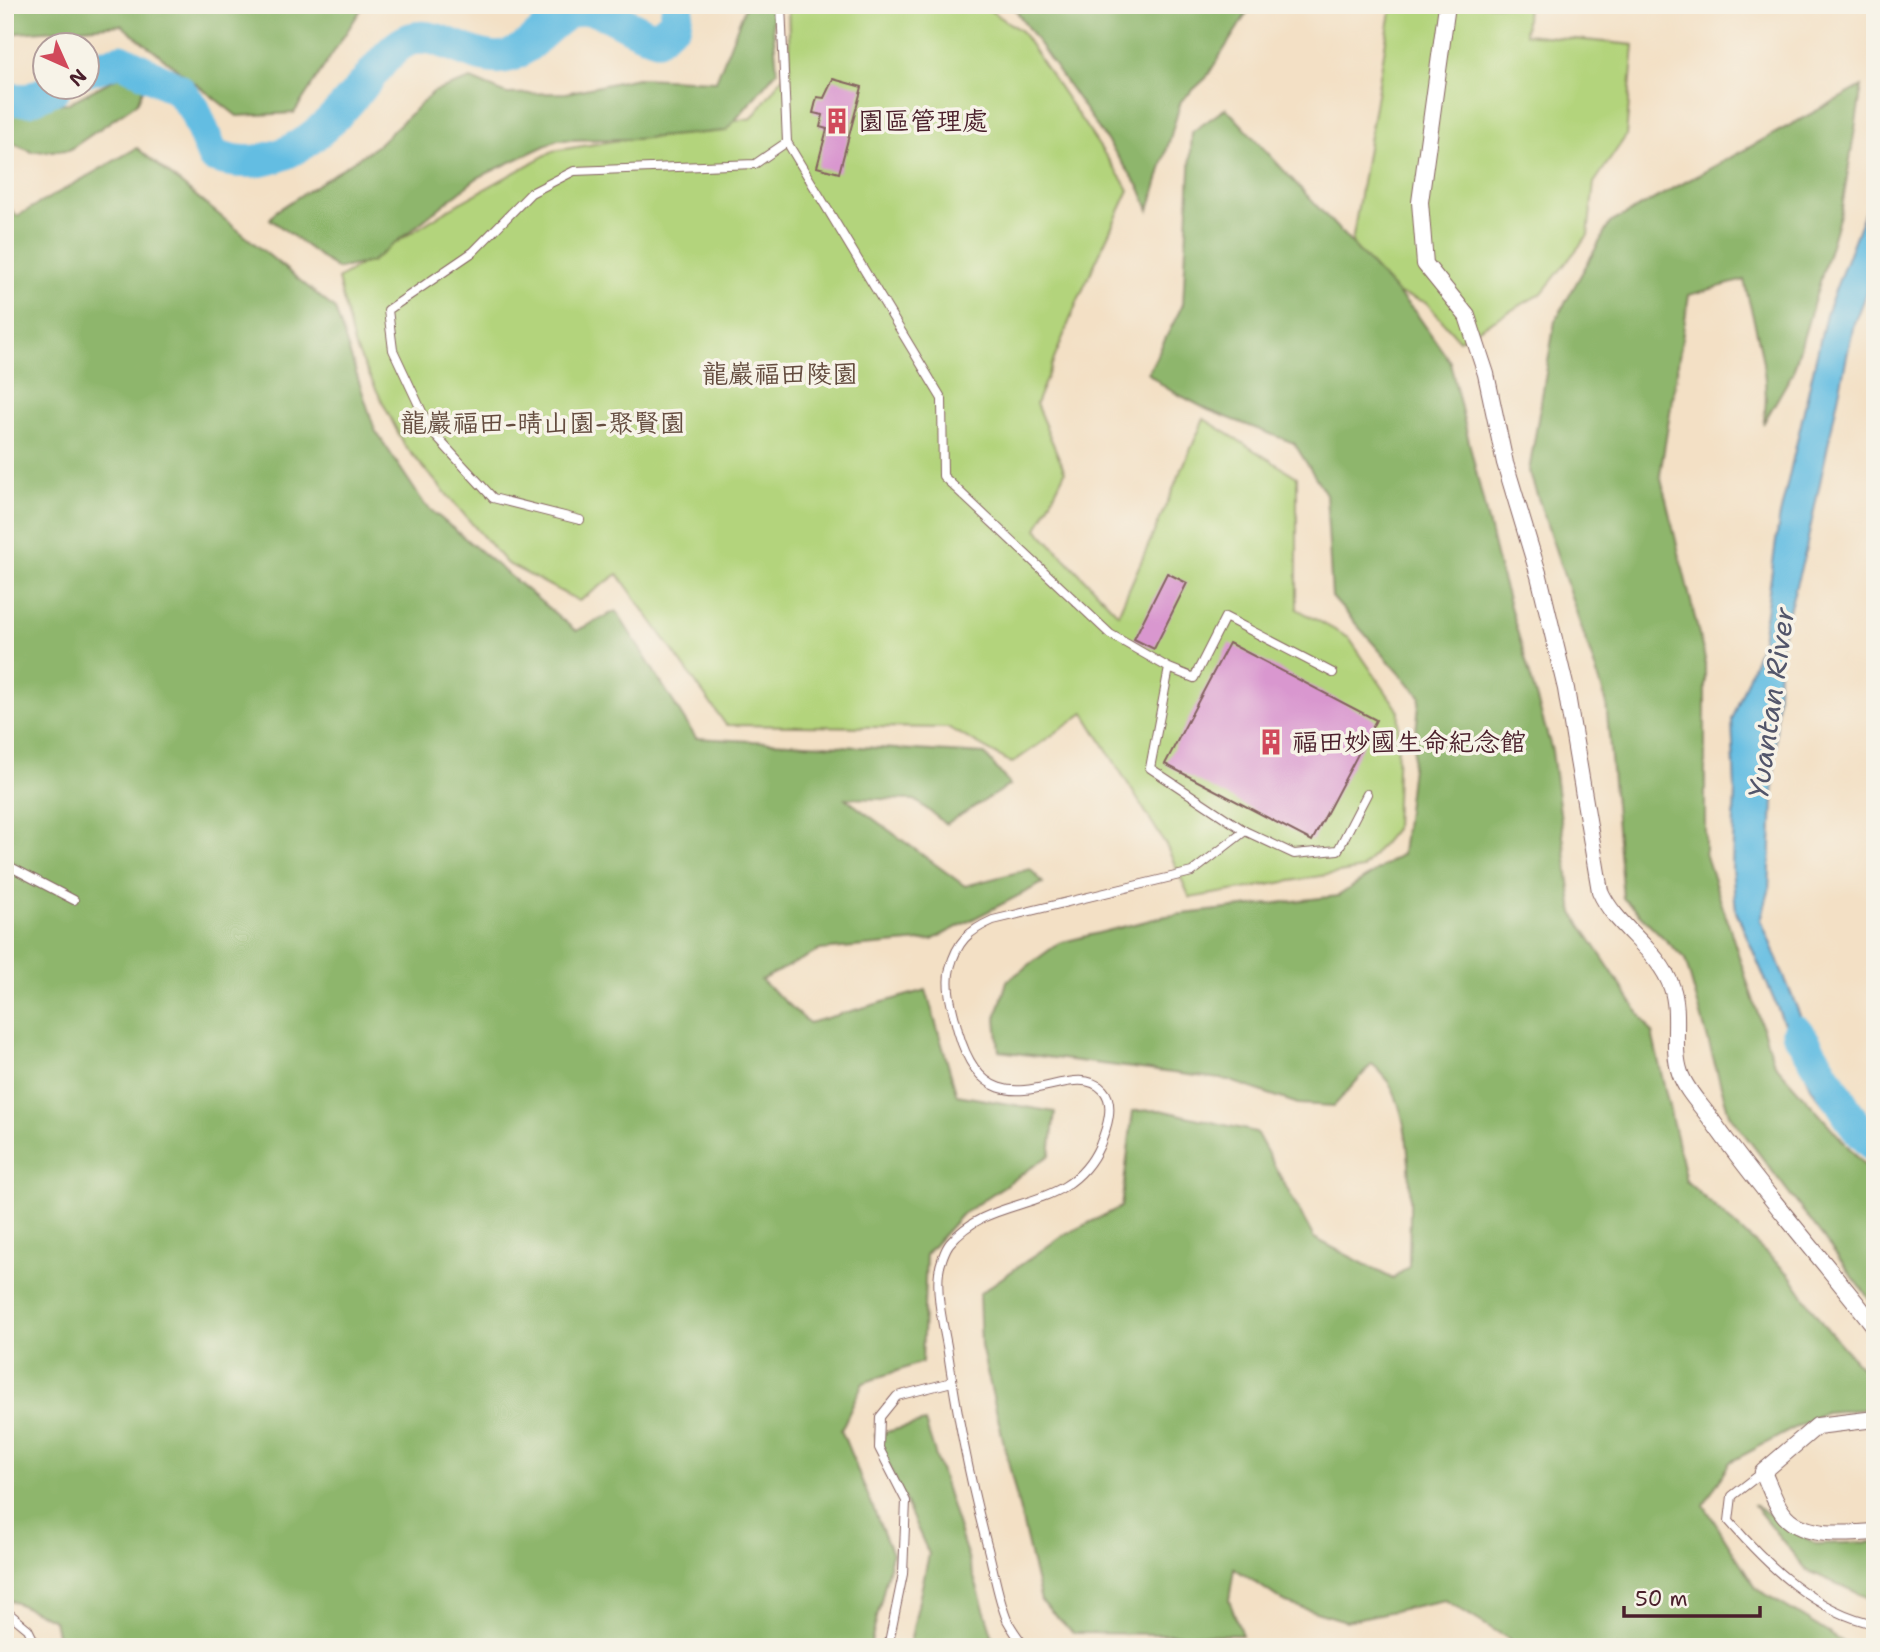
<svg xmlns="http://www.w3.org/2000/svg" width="1880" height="1652" font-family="'Shantell Sans','LXGW WenKai TC',sans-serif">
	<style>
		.green { fill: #b3d47c; stroke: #7e7a54; stroke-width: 2 }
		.forest { fill: #8eb66c; stroke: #6c6a4c; stroke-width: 2 }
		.water { fill: #64bde2; stroke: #576e86; stroke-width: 2 }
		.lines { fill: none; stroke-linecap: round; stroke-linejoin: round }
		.river { stroke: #64bde2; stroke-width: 33 }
		.building { fill: #d997cf }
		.service-casing { stroke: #856361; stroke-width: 10 }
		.minor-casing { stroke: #856361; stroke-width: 18 }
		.service { stroke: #fff; stroke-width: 8 }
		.minor { stroke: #fff; stroke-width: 16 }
		.labels { text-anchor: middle; stroke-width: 7; stroke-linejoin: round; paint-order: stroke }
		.poi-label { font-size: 26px; fill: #4a1f2b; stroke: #f7f3e8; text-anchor: start }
		.park-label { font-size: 26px; fill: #644c3f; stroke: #f7f3e8 }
		.water-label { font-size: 28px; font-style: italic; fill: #53566b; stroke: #f7f3e8 }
	</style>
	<rect width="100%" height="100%" fill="#f7f3e8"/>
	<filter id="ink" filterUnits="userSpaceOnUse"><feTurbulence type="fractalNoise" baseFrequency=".0143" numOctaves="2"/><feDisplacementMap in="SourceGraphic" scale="14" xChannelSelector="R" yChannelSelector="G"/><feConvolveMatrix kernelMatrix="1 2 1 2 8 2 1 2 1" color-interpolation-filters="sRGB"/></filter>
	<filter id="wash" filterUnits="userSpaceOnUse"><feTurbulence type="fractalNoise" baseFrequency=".00686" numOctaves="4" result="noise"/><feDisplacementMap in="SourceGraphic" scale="28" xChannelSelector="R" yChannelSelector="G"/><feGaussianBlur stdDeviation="1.57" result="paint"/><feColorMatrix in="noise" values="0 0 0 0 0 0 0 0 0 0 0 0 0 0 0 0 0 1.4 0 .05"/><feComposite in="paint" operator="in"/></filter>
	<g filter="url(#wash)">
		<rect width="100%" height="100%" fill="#f3e0c5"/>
		<path class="green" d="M788 5H982L1021 31 1129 190 1078 300 1036 404 1065 472 1037 529 1118 614 1204 419 1297 477V609L1349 638 1399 711 1395 829 1362 869 1190 898 1166 845 1084 713 1012 763 949 728 726 725 618 574 579 601 506 563 404 445 354 345 338 279 449 209 553 151 752 118 790 67Z
			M1392 5H1527L1525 34 1634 45 1626 136 1594 183 1588 235 1542 293 1459 340 1426 302 1346 278Z"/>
		<path class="forest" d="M5 5H364L294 113 237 116 121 25 5 34Z
			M746 5H771L777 71 726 131 636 139 557 140 477 178 371 262 337 269 270 219 275 212 378 145 433 92 471 79 507 94 566 93 637 78 716 81Z
			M1012 5H1252L1206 78 1181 101 1149 210 1140 188Z
			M129 71 145 85 137 103 69 150 32 152 5 140V106L69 103Z
			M1862 86 1842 208 1793 372 1763 424C1773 379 1754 325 1744 280L1689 295 1660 475 1705 659V853L1774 1063 1875 1177V1306L1729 1114 1685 959 1623 898 1606 701 1529 471 1555 321 1610 223Z
			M1226 108 1416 313 1450 362 1500 572 1552 751 1573 913 1652 1033 1686 1181 1789 1274 1822 1323 1875 1383V1402L1868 1409 1825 1412 1730 1462 1704 1505 1756 1588 1851 1647H1522L1445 1600 1346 1621 1286 1603 1234 1568 1229 1600 1242 1635 1073 1633 1041 1601 981 1346 979 1294 1062 1236 1121 1207 1133 1111 1160 1110 1256 1132 1314 1238 1393 1279 1409 1266C1409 1211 1420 1099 1372 1064L1334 1106 1298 1104 1228 1080 999 1051 996 1018 1007 981 1059 943 1166 916 1338 896 1402 854 1420 696 1332 597 1326 494 1294 443 1208 410 1166 388 1148 373 1183 304 1192 132Z
			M137 148 335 309 375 430 425 505 576 631 616 611 696 738 985 754 1010 785 946 824 915 800 845 798 965 886 1030 869 1043 883 932 940 820 950 761 980 809 1023 926 990 957 1095 1055 1112 1050 1155 961 1215 926 1254 922 1362 863 1383 841 1430 892 1554 870 1647H60L54 1620 5 1598V203L17 216Z
			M925 1422 996 1647H909L929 1554 875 1435Z
			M1753 1504 1816 1544 1875 1542V1601L1806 1570Z"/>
		<path class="water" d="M1875 185V270L1854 323 1805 553 1780 643 1769 891 1761 920 1828 1084 1875 1123V1170L1812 1089 1736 911 1732 868 1735 791 1732 720 1762 641 1779 520 1826 314Z"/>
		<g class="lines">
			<path class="river" d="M88 70 121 60 178 89 194 109 213 156C283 179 328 127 368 79 379 66 393 45 411 39 439 29 476 66 509 56 538 47 558 5 589 9 610 11 634 32 657 38L675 23 678 5
				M5 99 29 100 55 88
				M1798 1032 1857 1128 1875 1146"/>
		</g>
		<g id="blocks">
			<path class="building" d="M833 79 862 87 839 173 817 167 827 129 820 127 823 115 813 113 817 97 824 98Z
				M1167 573 1187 583 1154 649 1134 639Z
				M1229 643 1376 720 1312 841 1165 764Z"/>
		</g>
	</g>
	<g filter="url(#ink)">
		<use href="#blocks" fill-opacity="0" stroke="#856361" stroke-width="2"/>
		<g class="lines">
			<g class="service-casing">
				<path id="service" d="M781 5 787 142 942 399 943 476 1110 634 1169 668 1150 768 1245 831 1294 854 1338 850 1367 794
					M580 520 493 498 431 431 393 350 388 310 473 252 531 193 574 171 755 164 787 142
					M1169 668 1194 678 1225 617 1333 673
					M5 864 74 900
					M1763 1472 1732 1496 1729 1521C1767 1565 1815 1612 1875 1624
					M5 1610 28 1629 37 1647
					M888 1647 903 1574 906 1501 879 1448 880 1417 897 1396 952 1382
					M1025 1647C1019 1639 1012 1629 1007 1620 998 1598 994 1572 988 1549 970 1482 957 1414 947 1346 943 1324 936 1295 939 1272 940 1264 945 1249 950 1243 993 1191 1068 1217 1100 1145 1106 1130 1116 1104 1103 1090 1069 1054 990 1144 958 1031 953 1011 945 988 950 968 957 942 968 931 993 920L1192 872 1245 831
					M1434 1647H1458"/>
			</g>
			<g class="minor-casing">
				<path id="minor" d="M1447 5 1420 202 1425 264 1467 316 1486 374 1505 463 1539 576 1566 689 1600 891C1616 928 1659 949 1672 988 1681 1015 1671 1047 1680 1073 1686 1091 1702 1106 1713 1122 1763 1193 1822 1258 1875 1327
					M1875 1419 1817 1426 1763 1472C1769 1485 1774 1501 1782 1512 1800 1539 1847 1534 1875 1532"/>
			</g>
			<use href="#service" class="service"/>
			<use href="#minor" class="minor"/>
		</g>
	</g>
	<defs>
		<g id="building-bare" transform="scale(2.1)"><path d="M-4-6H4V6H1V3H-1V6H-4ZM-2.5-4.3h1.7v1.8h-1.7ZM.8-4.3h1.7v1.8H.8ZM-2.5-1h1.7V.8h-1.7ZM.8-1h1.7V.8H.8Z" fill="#d1495b" stroke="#f7f3e8" stroke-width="2.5" paint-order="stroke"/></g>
	</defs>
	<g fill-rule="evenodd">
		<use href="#building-bare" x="837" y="121"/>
		<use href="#building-bare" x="1271" y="742"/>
	</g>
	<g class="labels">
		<g class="poi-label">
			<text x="858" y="130">園區管理處</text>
			<text x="1292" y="751">福田妙國生命紀念館</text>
		</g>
		<g class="park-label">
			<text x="780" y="383">龍巖福田陵園</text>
			<text x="543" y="432">龍巖福田-晴山園-聚賢園</text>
		</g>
		<g class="water-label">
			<text transform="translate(1771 703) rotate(-82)" y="10">Yuantan River</text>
		</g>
	</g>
	<rect width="1880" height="1652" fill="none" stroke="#f7f3e8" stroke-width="28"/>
	<g transform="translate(66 66) rotate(135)"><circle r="33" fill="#f7f3e8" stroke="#b29e9c" stroke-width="2"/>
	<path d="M0-5L12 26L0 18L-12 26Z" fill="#d1495b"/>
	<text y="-10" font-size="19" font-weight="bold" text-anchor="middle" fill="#4a1f2b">N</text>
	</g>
	<path d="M1624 1606v10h136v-10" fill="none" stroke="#4a1f2b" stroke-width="3.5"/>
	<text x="1635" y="1606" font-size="21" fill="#4a1f2b" stroke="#f7f3e8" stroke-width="5" paint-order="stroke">50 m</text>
</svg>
